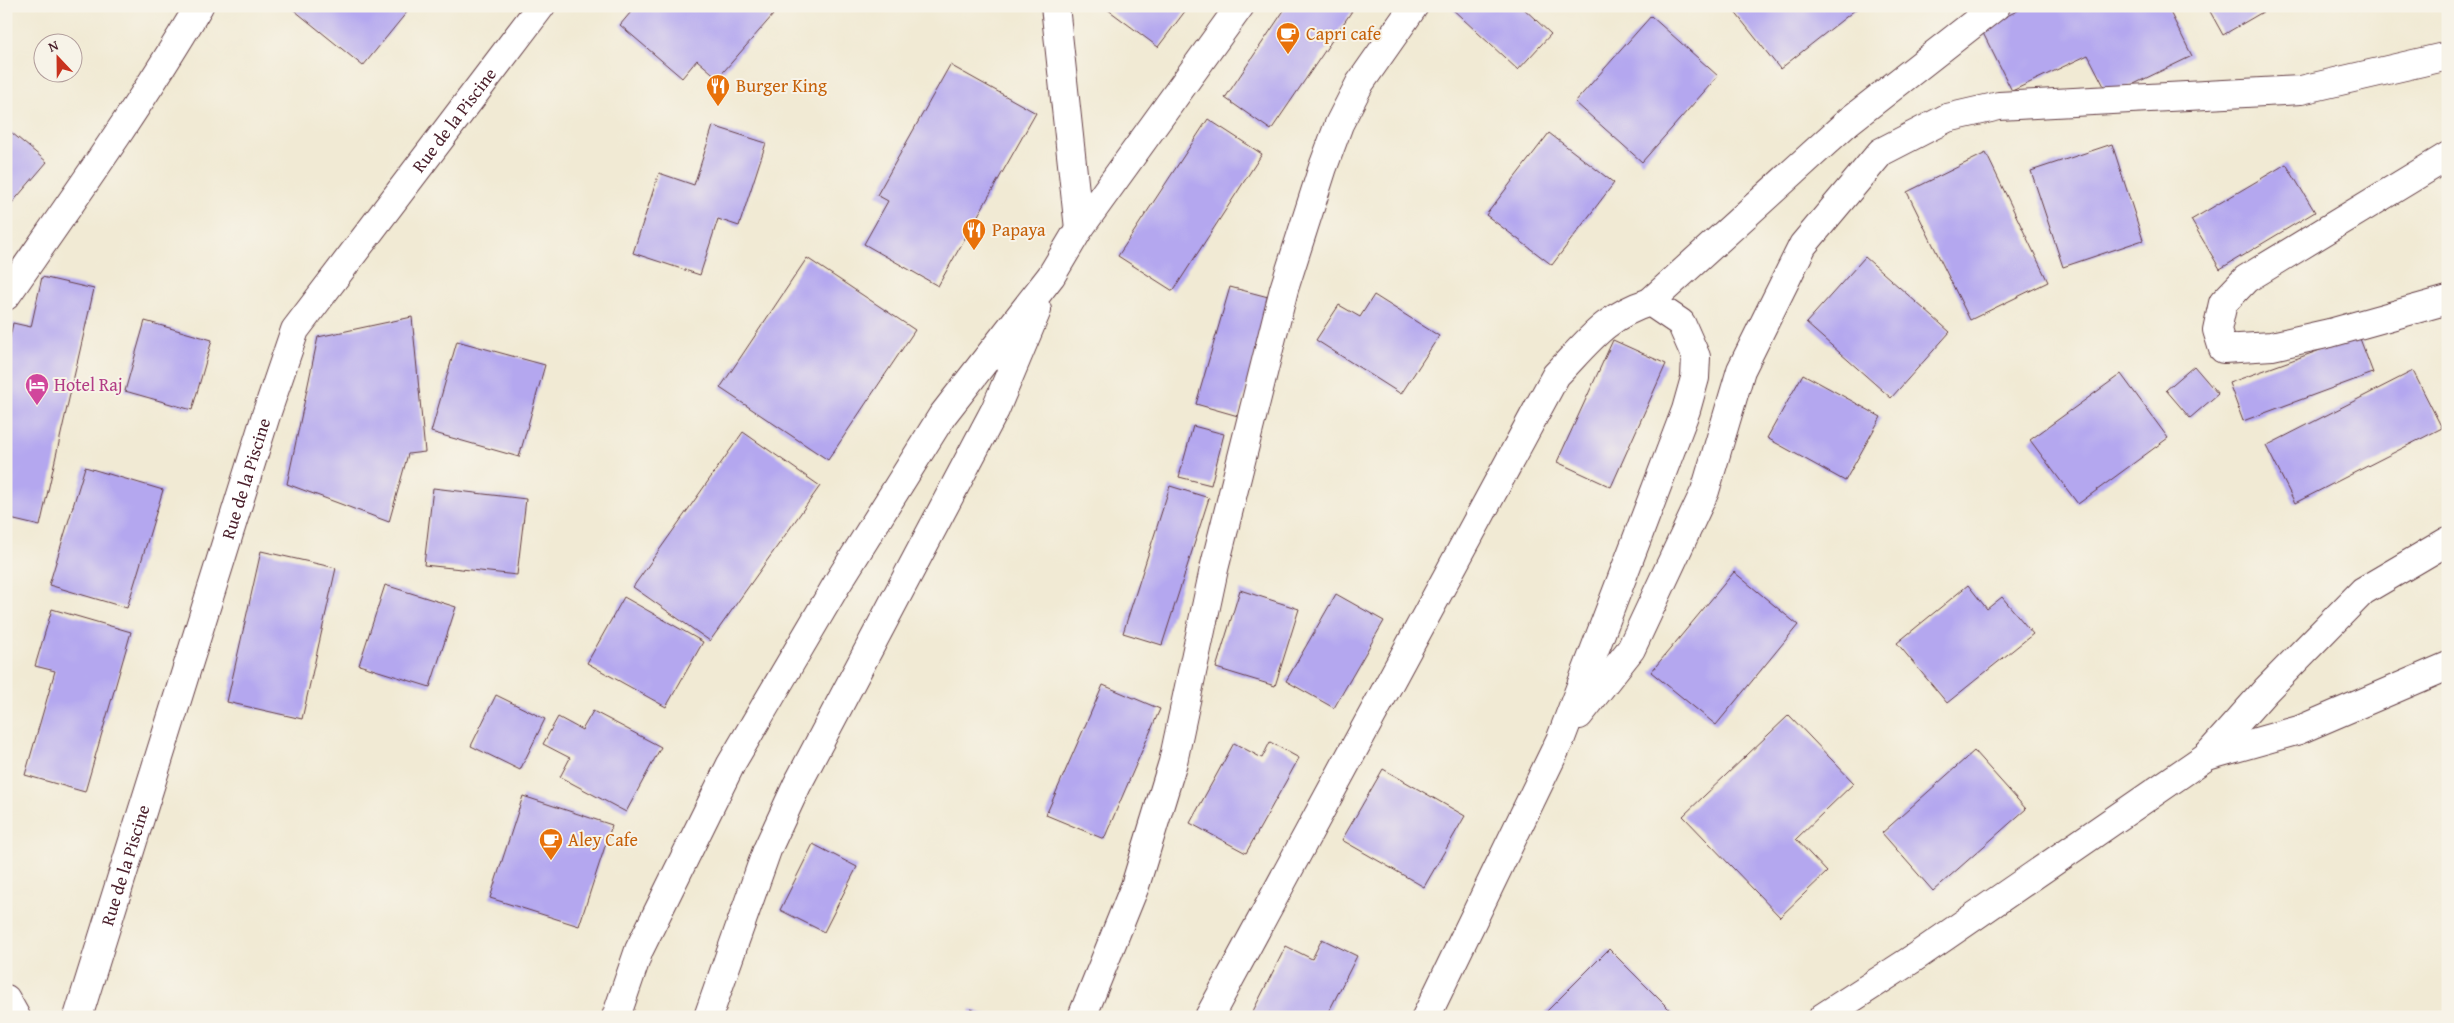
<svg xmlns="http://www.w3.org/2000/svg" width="2454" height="1023" font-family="'Gentium Book Plus',serif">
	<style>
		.building { fill: #b4a7ef }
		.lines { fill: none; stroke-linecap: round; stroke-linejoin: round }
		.minor-casing { stroke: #633d44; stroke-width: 30 }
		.major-casing { stroke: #633d44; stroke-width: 30 }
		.minor { stroke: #fff; stroke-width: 28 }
		.major { stroke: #fff; stroke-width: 28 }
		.labels { text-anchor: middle; stroke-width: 4; stroke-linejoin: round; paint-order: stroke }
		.food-label { font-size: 18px; fill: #c56008; stroke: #f7f3e8; text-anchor: start }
		.street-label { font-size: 18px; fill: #4a1f2b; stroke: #f7f3e8 }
		.hotel-label { font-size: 18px; fill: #b23c85; stroke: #f7f3e8; text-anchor: start }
	</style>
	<rect width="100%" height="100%" fill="#f7f3e8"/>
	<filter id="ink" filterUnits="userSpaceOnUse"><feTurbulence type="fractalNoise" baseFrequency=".02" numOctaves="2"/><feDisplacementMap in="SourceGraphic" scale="10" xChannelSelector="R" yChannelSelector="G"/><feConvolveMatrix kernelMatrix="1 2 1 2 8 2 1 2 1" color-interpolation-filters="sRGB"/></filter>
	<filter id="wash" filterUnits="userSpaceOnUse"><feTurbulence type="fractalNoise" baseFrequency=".0096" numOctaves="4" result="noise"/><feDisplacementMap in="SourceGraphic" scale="20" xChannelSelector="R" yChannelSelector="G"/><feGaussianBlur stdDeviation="1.12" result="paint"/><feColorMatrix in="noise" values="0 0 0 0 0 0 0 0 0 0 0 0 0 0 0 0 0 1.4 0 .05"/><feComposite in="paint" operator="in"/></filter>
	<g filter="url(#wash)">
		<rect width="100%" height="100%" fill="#f1ead4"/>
		<g id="blocks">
			<path class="building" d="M289 6H400L407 12 363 66Z
				M636 6H763L773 15 718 78 697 60 682 78 620 25Z
				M1103 6H1189L1158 47Z
				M1287 6H1345L1352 11 1271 130 1225 98Z
				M1449 6H1521L1551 34 1518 70Z
				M1730 6H1860L1780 69Z
				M2027 6H2167L2192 56 2109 96 2088 55 2012 91 1981 29Z
				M2207 6H2273L2223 35Z
				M1651 16 1718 76 1642 162 1575 102Z
				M950 65 1036 113 938 286 864 244 888 201 877 195Z
				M1208 119 1262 154 1173 291 1118 256Z
				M713 126 766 143 739 226 718 219 700 275 633 253 659 173 694 185Z
				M6 128 47 162 6 210Z
				M1549 133 1614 183 1552 265 1486 215Z
				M2112 144 2143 240 2063 267 2031 171Z
				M1986 153 2048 282 1970 320 1907 192Z
				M2286 164 2315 212 2220 269 2191 220Z
				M1865 257 1950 332 1891 398 1806 323Z
				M807 258 915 330 828 460 720 388Z
				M42 277 94 289 40 526 6 518V355L13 323 31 327Z
				M1230 287 1272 298 1238 416 1196 404Z
				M1374 295 1439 336 1401 394 1316 340 1339 305 1360 317Z
				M412 317 425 452 408 454 389 522 287 484 318 337Z
				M145 321 212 340 192 410 125 391Z
				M2359 336 2373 373 2243 421 2229 383Z
				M1613 340 1666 364 1611 487 1557 462Z
				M457 341 545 365 519 457 431 432Z
				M2194 366 2218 394 2190 418 2166 390Z
				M2413 371 2442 428 2295 503 2266 446Z
				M1803 374 1881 417 1845 481 1767 438Z
				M2121 374 2168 438 2078 504 2030 440Z
				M1193 426 1224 434 1211 485 1179 477Z
				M743 432 820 486 710 641 633 587Z
				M85 467 163 490 127 608 49 585Z
				M1170 486 1209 498 1162 645 1123 633Z
				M433 488 526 499 517 575 424 565Z
				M261 551 336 568 302 719 227 702Z
				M1734 572 1798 625 1716 725 1651 672Z
				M385 585 456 607 430 687 359 665Z
				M1968 585 1987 609 2002 597 2033 634 1947 703 1897 643Z
				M1240 590 1299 609 1275 686 1216 668Z
				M1336 594 1384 621 1334 708 1286 681Z
				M624 597 703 642 666 707 587 663Z
				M52 609 131 632 85 792 25 775 55 671 35 666Z
				M1103 685 1160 709 1104 839 1046 815Z
				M496 695 545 719 520 770 471 746Z
				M593 711 661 747 626 812 560 777 570 758 543 744 558 717 582 730Z
				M1789 715 1854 783 1796 839 1827 872 1780 917 1683 816Z
				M1270 742 1299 758 1246 853 1190 823 1234 743 1262 758Z
				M1974 751 2026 809 1933 891 1882 833Z
				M1383 769 1465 816 1424 887 1342 840Z
				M523 796 612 825 579 926 490 898Z
				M813 844 857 867 824 932 780 910Z
				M1322 939 1357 956 1326 1017H1250L1286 946 1312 959Z
				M1609 949 1677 1017H1541Z
				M971 1009 991 1017H968Z"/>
		</g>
	</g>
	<g filter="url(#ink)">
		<use href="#blocks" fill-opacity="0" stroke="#633d44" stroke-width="1"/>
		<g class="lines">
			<g class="minor-casing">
				<g id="minor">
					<path d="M1055 6 1079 229"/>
					<path d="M2448 156 2246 279 2223 303 2217 330 2223 349 2272 346 2330 333 2448 300"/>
					<path d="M6 296C72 201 140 106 199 6"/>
					<path d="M1650 302 1849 121 1996 6"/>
					<path d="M1579 715 1631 649 1705 491 1741 370 1803 245 1881 152 1947 118 1999 106 2301 90 2448 56"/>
					<path d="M2207 756 2299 730 2448 666"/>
					<path d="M6 999 16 1017"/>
					<path id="s1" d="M78 1017 266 415 295 330 541 6"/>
					<path d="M1082 1017 1135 886 1173 762 1214 569 1284 289 1323 167 1339 124 1360 83 1414 6"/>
					<path d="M1209 1017 1556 375C1588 342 1605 316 1650 302L1681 323 1696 357 1695 378 1686 410 1561 738 1426 1017"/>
					<path d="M1823 1017 1911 960 2207 756 2266 690 2363 591 2448 541"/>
				</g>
			</g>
			<g class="major-casing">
				<path id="major" d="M616 1017 639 950 731 764 837 584 942 416 1051 276 1079 229 1240 6
					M708 1017 767 850 797 785 995 410 1037 310"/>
			</g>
			<use href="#minor" class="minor"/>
			<use href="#major" class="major"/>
		</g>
	</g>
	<defs>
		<g id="cafe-pin" transform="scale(1.25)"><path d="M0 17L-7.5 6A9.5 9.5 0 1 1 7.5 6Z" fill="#e8710a" stroke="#f7f3e8"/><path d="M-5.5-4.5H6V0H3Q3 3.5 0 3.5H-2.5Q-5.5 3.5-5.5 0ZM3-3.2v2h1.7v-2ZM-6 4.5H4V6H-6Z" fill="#fff"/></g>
		<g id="restaurant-pin" transform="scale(1.25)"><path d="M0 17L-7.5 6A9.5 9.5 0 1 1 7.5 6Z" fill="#e8710a" stroke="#f7f3e8"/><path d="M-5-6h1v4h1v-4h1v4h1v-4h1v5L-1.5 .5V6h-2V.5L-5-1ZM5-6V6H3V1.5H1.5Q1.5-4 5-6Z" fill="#fff"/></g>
		<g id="hotel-pin" transform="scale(1.25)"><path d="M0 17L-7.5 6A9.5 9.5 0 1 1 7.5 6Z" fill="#d1479c" stroke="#f7f3e8"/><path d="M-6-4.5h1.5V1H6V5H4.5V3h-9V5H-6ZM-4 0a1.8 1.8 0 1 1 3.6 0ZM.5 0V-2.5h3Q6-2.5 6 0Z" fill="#fff"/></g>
	</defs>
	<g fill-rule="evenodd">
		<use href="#cafe-pin" x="1288" y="34"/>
		<use href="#restaurant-pin" x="718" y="86"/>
		<use href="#restaurant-pin" x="974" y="230"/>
		<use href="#hotel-pin" x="37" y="385"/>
		<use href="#cafe-pin" x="551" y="840"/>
	</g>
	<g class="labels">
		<g class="food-label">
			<text x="1306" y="40">Capri cafe</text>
			<text x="736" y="92">Burger King</text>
			<text x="992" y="236">Papaya</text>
			<text x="568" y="846">Aley Cafe</text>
		</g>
		<g class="street-label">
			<text dy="6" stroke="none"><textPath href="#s1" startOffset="984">Rue de la Piscine</textPath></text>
			<text dy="6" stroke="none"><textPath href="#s1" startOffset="564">Rue de la Piscine</textPath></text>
			<text dy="6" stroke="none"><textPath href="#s1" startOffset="159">Rue de la Piscine</textPath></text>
		</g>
		<g class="hotel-label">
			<text x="54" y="391">Hotel Raj</text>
		</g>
	</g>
	<rect width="2454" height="1023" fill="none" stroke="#f7f3e8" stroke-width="25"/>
	<g transform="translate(58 58) rotate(338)"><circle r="24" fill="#f7f3e8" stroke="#b29e9c"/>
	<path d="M0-4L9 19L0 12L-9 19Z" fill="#c8321e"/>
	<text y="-8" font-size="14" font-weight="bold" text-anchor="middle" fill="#4a1f2b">N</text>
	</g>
</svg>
